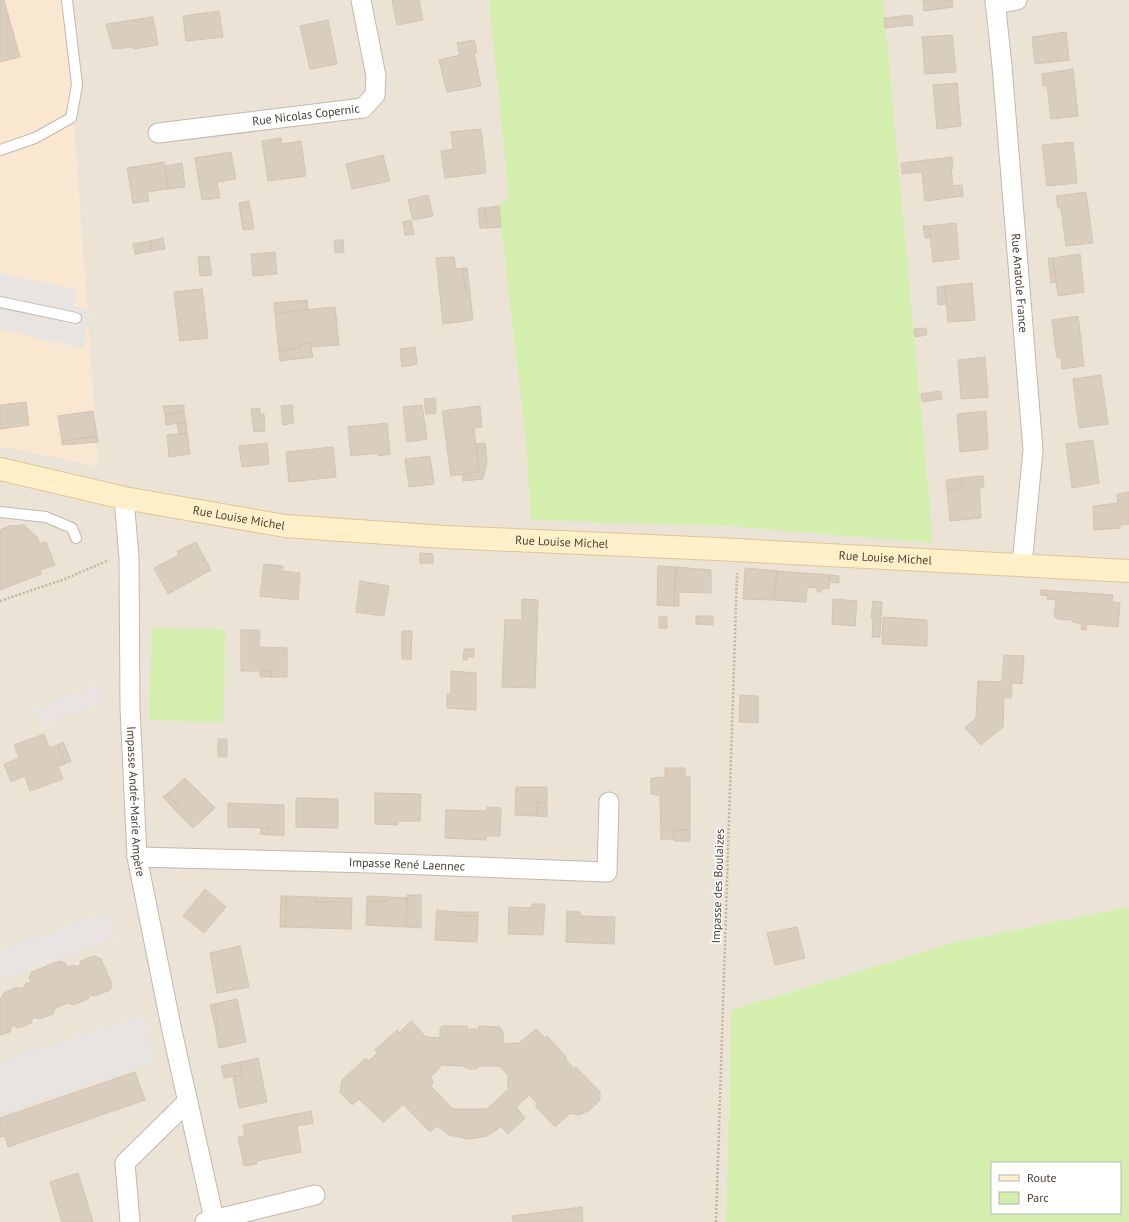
<svg xmlns="http://www.w3.org/2000/svg" width="1129" height="1222" font-family="'PT Sans',sans-serif">
	<style>
		.residential { fill: #eae3d6 }
		.commercial { fill: #f9e7d2 }
		.green { fill: #d4eead; fill-rule: evenodd }
		.parking { fill: #e7e4e1 }
		.building { fill: #d9cdbd; stroke: #d5c4af; fill-rule: evenodd }
		.lines { fill: none; stroke-linecap: round; stroke-linejoin: round }
		.lane-casing { stroke: #c3b9aa; stroke-width: 12 }
		.street-casing { stroke: #c3b9aa; stroke-width: 21 }
		.secondary-casing { stroke: #dec796; stroke-width: 24 }
		.path { stroke: #c6b499; stroke-width: 2.5; stroke-dasharray: 2 2; stroke-linecap: butt }
		.lane { stroke: #fff; stroke-width: 10 }
		.street { stroke: #fff; stroke-width: 19 }
		.secondary { stroke: #fff0ca; stroke-width: 22 }
		.labels { text-anchor: middle; stroke-width: 3; stroke-linejoin: round; paint-order: stroke }
		.street-label { font-size: 12px; fill: #4b4236; stroke: #fff }
	</style>
	<rect width="100%" height="100%" fill="#f6f1e9"/>
	<path class="residential" d="M65 0H1129V908L956 942 731 1010 726 1222H0V446L98 466Z"/>
	<path class="commercial" d="M0 0H65L98 466 0 446Z"/>
	<path class="green" d="M489 0H883L933 543 729 526 531 520 526 442 499 206 509 197Z
		M152 628 225 630 223 722 149 720Z
		M1125 908H1129V1222H726L731 1010 956 942ZM992 1163H1120V1213H992Z"/>
	<path class="parking" d="M0 273 77 290 74 306 91 310 83 348 0 329Z
		M97 685 104 700 43 725 36 710Z
		M108 912 117 938 0 980V951Z
		M143 1016 154 1063 0 1113V1062Z"/>
	<path class="building" d="M0 0H4L20 57 0 62Z
		M392 0H419L423 20 397 25Z
		M923 0H952L953 7 924 11Z
		M219 11 223 37 186 41 183 16Z
		M912 15 913 25 885 28 884 18Z
		M153 17 158 45 134 49 133 47 113 49 106 24Z
		M328 20 337 64 310 69 300 26Z
		M1066 32 1069 60 1035 64 1032 37Z
		M952 35 956 72 925 74 922 37Z
		M474 40 477 52 474 53 481 86 447 92 439 60 460 55 457 43Z
		M1073 69 1078 116 1051 119 1047 86H1043L1042 74Z
		M957 83 961 126 937 129 933 85Z
		M481 129 486 173 445 178 441 151 453 149 451 132Z
		M281 138 282 144 301 141 306 176 268 181 262 141Z
		M1073 142 1077 183 1047 186 1042 145Z
		M231 152 236 179 217 182 220 198 202 200 195 158Z
		M383 155 390 181 352 189 346 164Z
		M952 157 953 168 951 169 953 186 962 185 963 196 925 201 922 172 902 174 901 163Z
		M164 162 168 189 147 192 149 201 133 203 127 168Z
		M182 163 185 187 168 189 165 166Z
		M1086 192 1093 243 1066 246 1061 208H1058L1056 196Z
		M428 195 433 216 413 220 408 200Z
		M249 201 254 229 243 230 239 203Z
		M499 206 501 227 487 228 485 208Z
		M478 208H485L487 228H480Z
		M411 220 414 234 405 235 403 222Z
		M956 223 959 259 933 262 929 226Z
		M923 226H929L930 238H925Z
		M163 238 165 249 152 251 150 241Z
		M334 240H343L344 252 335 253Z
		M150 241 152 251 135 254 133 244Z
		M275 252 277 274 253 276 251 254Z
		M1080 254 1084 292 1058 296 1053 258Z
		M209 256 212 275 200 276 198 257Z
		M454 257 456 269 463 268 466 294 470 293 473 320 443 324 436 258Z
		M1048 258H1053L1056 282 1051 283Z
		M463 268H467L470 293 466 294Z
		M972 283 975 320 948 322 945 286Z
		M945 286 946 304 938 305 937 287Z
		M202 289 208 338 180 341 174 292Z
		M307 300 308 310 275 313 274 303Z
		M335 307 339 345 311 347 310 343 300 344V348L279 351 275 313Z
		M1078 316 1084 366 1062 369 1061 357 1057 358 1052 320Z
		M926 328 927 335 915 337 914 329Z
		M310 343 313 357 280 361 279 351 300 348V344Z
		M415 347 417 364 402 367 400 349Z
		M985 357 988 397 961 399 958 360Z
		M1101 375 1108 424 1079 428 1073 379Z
		M940 391 942 399 922 402 921 394Z
		M435 398 436 413 426 414 424 399Z
		M26 402 29 425 0 429V405Z
		M184 405V412L165 414 163 406Z
		M292 405 294 423 283 425 281 406Z
		M422 405 427 439 407 442 403 407Z
		M480 406 482 427 474 428 479 472 451 476 442 411Z
		M260 408V415L264 414 265 431 254 432 251 409Z
		M93 411 97 436 62 441 58 416Z
		M986 411 988 449 960 452 957 414Z
		M184 412 186 422 166 425 165 414Z
		M186 422 187 433 179 434 177 423Z
		M387 423 390 454 378 456V453L351 456 348 427Z
		M187 433 190 454 169 457 167 435Z
		M97 436 98 442 62 445V441Z
		M1093 440 1099 483 1072 488 1066 444Z
		M267 443 269 464 242 467 239 446Z
		M485 443 487 463 483 479 463 481 462 474 479 472 476 444Z
		M333 447 336 477 289 482 286 452Z
		M430 456 434 484 409 487 405 459Z
		M983 476 984 487H979L981 518 950 521 947 490 962 489 961 478Z
		M961 478 962 489 947 490 946 480Z
		M1129 492V524L1120 525V528L1094 530 1093 506 1118 503 1117 494Z
		M24 525 37 537 40 544 46 542 55 565 40 570 41 574 0 590V530L9 526Z
		M196 542 211 570 168 594 154 568 179 555 177 551Z
		M420 553 433 554V563H420Z
		M264 564 283 566 282 571 300 573 298 600 260 596Z
		M658 566 676 567 674 606 657 605Z
		M676 567 711 570V593L679 592V606H674Z
		M745 568 777 571 774 600 743 599Z
		M777 571 830 575 829 589 822 588 821 592H817V588L807 587 806 602 774 600Z
		M830 575 839 576V583L830 582Z
		M360 581 389 586 384 616 356 612Z
		M1041 590 1113 595 1112 602 1120 603 1118 627 1087 624 1086 630 1081 629 1082 624 1072 622 1073 620 1058 619 1054 616 1056 600 1047 599 1048 596 1040 595Z
		M522 599 538 600 535 688 502 687 505 620H522Z
		M833 599 857 601 855 626 832 624Z
		M873 601 882 602 880 637H872L873 618H871Z
		M696 616H713V625L696 624Z
		M659 617H667V628H659Z
		M883 617 927 620V646L882 644Z
		M241 630H260L259 647 287 648V677H271V671H241Z
		M402 631H412L411 659H402Z
		M464 649H474V657H467V660H463Z
		M1004 655 1024 656 1022 684 1012 683 1011 698 1004 697 1003 727 981 745 965 728 976 718 978 681 1002 682Z
		M260 671H271V677H260Z
		M451 671 476 673V710L447 708V694H451Z
		M740 695 758 696V723L739 722Z
		M44 734 49 748 58 745 65 764 58 766 63 779 30 791 25 776 11 782 4 764 19 758 14 745Z
		M218 739H227V757H218Z
		M63 742 71 761 65 764 58 745Z
		M665 768H685V776L690 777V830H673L674 839H661L660 795 651 794V778L665 777Z
		M185 778 215 808 193 828 175 810 178 806 167 794Z
		M516 787H547V803L538 802 537 816 515 815Z
		M375 793 421 794 420 821H398V825L375 824Z
		M167 794 178 806 175 810 163 797Z
		M296 798 338 799V828L296 827Z
		M538 802 547 803V817L537 816Z
		M228 803 284 805V835H269V828L228 827Z
		M487 807 501 808 500 836H486V840L445 838 446 810 487 811Z
		M261 828H269V835L260 834Z
		M673 830H690V841H674Z
		M205 889 226 907 204 933 183 916Z
		M407 895H421V928L406 927Z
		M281 896H286V927H280Z
		M286 896 315 897V902H341V898H352L351 929 286 927Z
		M367 896 389 897 388 901H367Z
		M315 897 341 898V902H315Z
		M389 897 407 898 406 927 366 925 367 901H388Z
		M532 904H545L543 935 508 934 509 907 532 908Z
		M437 910 457 912V916H478L477 942 435 940Z
		M567 911 580 912V916L615 917 614 944 566 942Z
		M457 912H478V916H457Z
		M797 927 805 958 775 965 767 933Z
		M240 946 249 987 217 993 210 953Z
		M94 956 101 959 112 985 110 990 95 996 90 995 88 999 73 1005 68 1003 55 1008 53 1014 39 1019 33 1017 31 1023 18 1028 12 1025 10 1032 0 1035V998L1 999 4 993 17 987 23 989 25 984 31 982 29 978 32 972 59 961 65 963 67 967 73 965 79 967 81 961Z
		M237 999 246 1042 219 1048 215 1026 218 1025 214 1004Z
		M214 1004 218 1025 215 1026 210 1005Z
		M411 1021 426 1037 440 1038V1029L442 1026H467V1029H479V1026L500 1027 503 1033 504 1044 519 1043 536 1029 545 1038 547 1036 567 1058 565 1059 574 1069 576 1067 600 1092V1100L590 1110 579 1115 570 1113 555 1127 535 1106 538 1104 529 1095 516 1107 525 1118 508 1134 501 1127 487 1136 469 1139 449 1135 437 1126 430 1132 403 1104 384 1122 381 1120 359 1099 352 1105 340 1092 342 1080 366 1058 369 1061 378 1052 375 1050 397 1030 399 1033ZM442 1065 463 1066 469 1069H477L479 1066H500L509 1077 507 1083 509 1089 487 1109H453L431 1086 433 1082 431 1077Z
		M258 1058 267 1102 239 1108 233 1076 242 1075 240 1062Z
		M240 1062 242 1075 224 1078 221 1066Z
		M135 1072 145 1100 8 1147 5 1136 0 1137V1118Z
		M311 1111 313 1123 297 1126 301 1152 256 1161 257 1164 244 1166 238 1137 245 1136 243 1125Z
		M78 1173 93 1222H62L50 1182Z
		M582 1207 583 1222H513L512 1216Z"/>
	<g class="lines">
		<g class="lane-casing">
			<path id="lane" d="M0 150 35 138 71 118 77 85 67 0
				M0 302 76 318
				M0 512 46 517 72 528 76 538"/>
		</g>
		<g class="street-casing">
			<g id="street">
				<path id="s1" d="M995 0 1002 66 1033 450 1022 565"/>
				<path d="M995 4 1017 0"/>
				<path id="s2" d="M158 133 363 108 375 95 376 76 361 0"/>
				<path id="s3" d="M124 498 129 558 130 708 137 857 172 1031 214 1219"/>
				<path id="s4" d="M137 857 371 863 607 872 609 802"/>
				<path d="M130 1222 125 1163 188 1101"/>
				<path d="M205 1222 315 1195"/>
			</g>
		</g>
		<g class="secondary-casing">
			<g id="secondary">
				<path id="s5" d="M0 469 124 498 285 526 445 537 717 549 1129 571"/>
			</g>
		</g>
		<path class="path" d="M0 601 65 579 109 560
			M716 1222 737 573"/>
		<use href="#lane" class="lane"/>
		<use href="#street" class="street"/>
		<use href="#secondary" class="secondary"/>
	</g>
	<g class="labels">
		<g class="street-label">
			<text dy="4" stroke="none"><textPath href="#s2" startOffset="149">Rue Nicolas Copernic</textPath></text>
			<text dy="4" stroke="none"><textPath href="#s1" startOffset="284">Rue Anatole France</textPath></text>
			<text dy="4" stroke="none"><textPath href="#s5" startOffset="244">Rue Louise Michel</textPath></text>
			<text dy="4" stroke="none"><textPath href="#s5" startOffset="568">Rue Louise Michel</textPath></text>
			<text dy="4" stroke="none"><textPath href="#s5" startOffset="892">Rue Louise Michel</textPath></text>
			<text dy="4" stroke="none"><textPath href="#s3" startOffset="304">Impasse André-Marie Ampère</textPath></text>
			<text dy="4" stroke="none"><textPath href="#s4" startOffset="270">Impasse René Laennec</textPath></text>
			<text transform="translate(718 886) rotate(-88)" y="4">Impasse des Boulaizes</text>
		</g>
	</g>
	<rect x="991" y="1162" width="130" height="52" fill="#ffffff" stroke="#b7b3af"/>
	<rect x="999" y="1175" width="20" height="6" fill="#fff0ca" stroke="#b7b3af"/>
	<text x="1027" y="1182" font-size="12" fill="#4b4236">Route</text>
	<rect x="999" y="1192" width="20" height="12" fill="#d4eead" stroke="#b7b3af"/>
	<text x="1027" y="1202" font-size="12" fill="#4b4236">Parc</text>
</svg>
